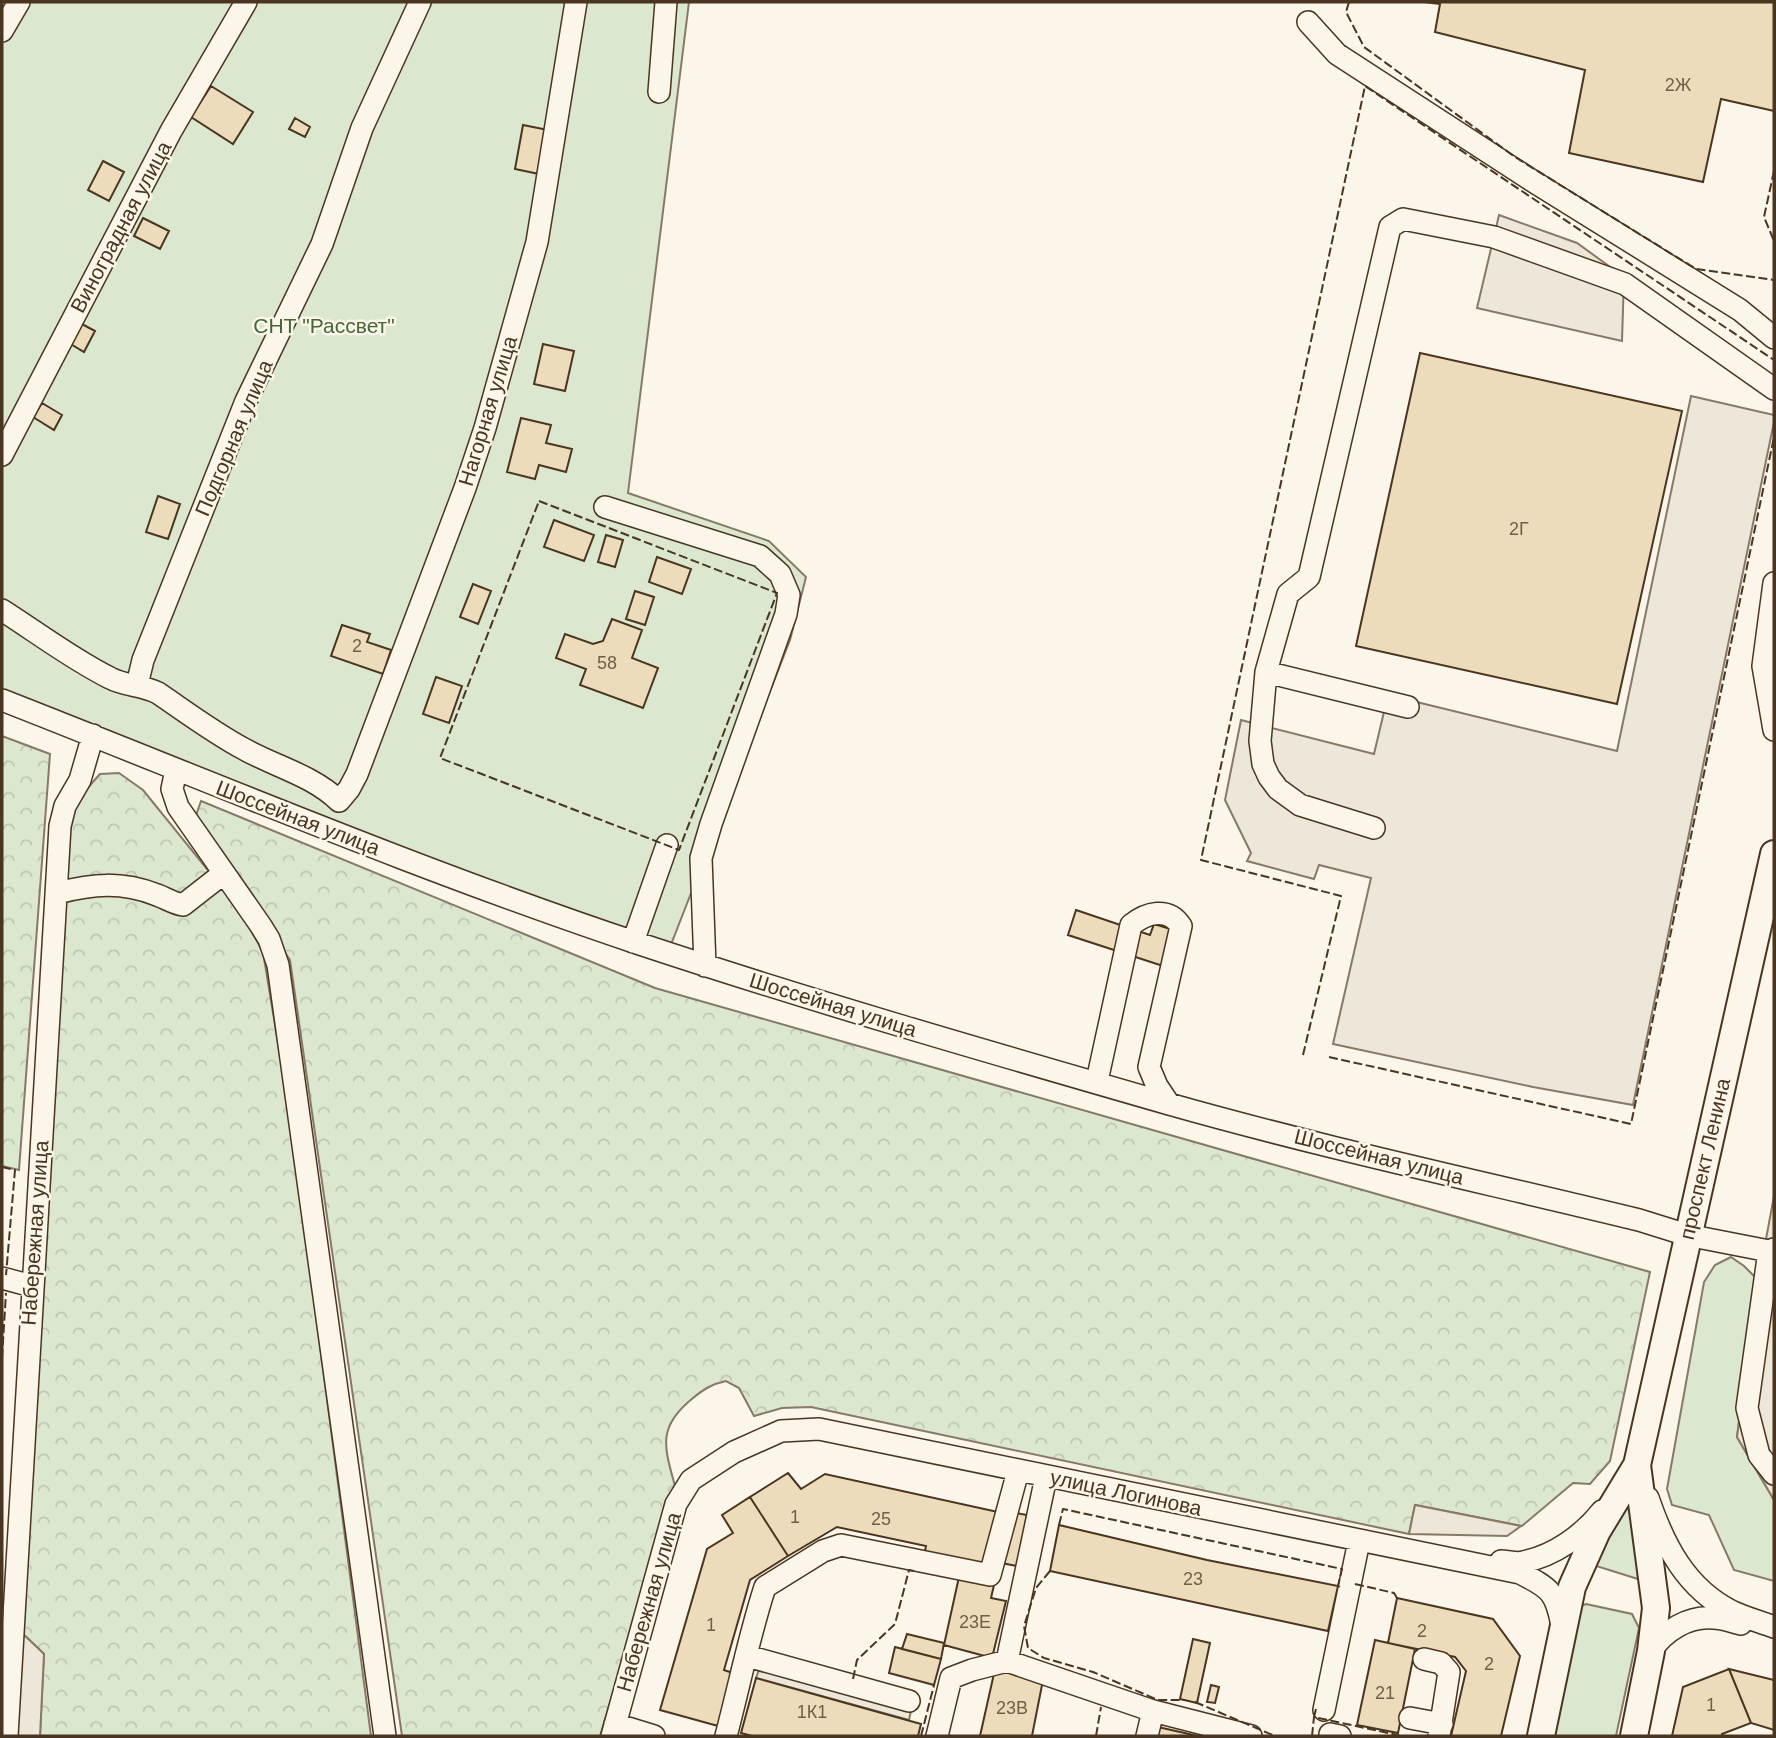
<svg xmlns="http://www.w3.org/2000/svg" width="1776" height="1738" font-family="Arial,sans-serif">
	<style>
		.green { fill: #dce7d0; stroke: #887966; stroke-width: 2 }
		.forest { fill: url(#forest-crowns); stroke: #887966; stroke-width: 2 }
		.parking { fill: #ede7d9; stroke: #887966; stroke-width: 2 }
		.building { fill: #ecdcbc; stroke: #4a3520; stroke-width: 2 }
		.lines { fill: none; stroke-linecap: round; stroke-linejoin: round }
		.minor-casing { stroke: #4a3520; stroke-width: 24 }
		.major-casing { stroke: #4a3520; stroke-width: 30 }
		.minor { stroke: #fbf6e9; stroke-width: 21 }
		.major { stroke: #fbf6e9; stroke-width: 26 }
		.fence { stroke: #4a3520; stroke-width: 2; stroke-dasharray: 9 3.5; stroke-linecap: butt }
		.labels { text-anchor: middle; stroke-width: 5; stroke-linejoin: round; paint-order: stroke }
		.number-label { font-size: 18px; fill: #725f47 }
		.street-label { font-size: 21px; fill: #4a3520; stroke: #fbf6e9 }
		.park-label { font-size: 21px; fill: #436837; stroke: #fbf6e9 }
	</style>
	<defs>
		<pattern id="forest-crowns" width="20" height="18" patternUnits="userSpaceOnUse" patternTransform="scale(1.75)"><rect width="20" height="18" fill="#dce7d0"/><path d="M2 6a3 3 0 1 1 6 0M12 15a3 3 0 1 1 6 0" fill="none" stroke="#bec7b2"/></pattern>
	</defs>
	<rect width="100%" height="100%" fill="#fbf6e9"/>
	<path class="green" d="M2 2H689L628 493 769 541 806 577 790 640 670 947 316 818 2 696Z
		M1731 1257 1744 1266 1755 1277 1756 1293 1737 1437 1774 1500V1581L1734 1570 1709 1515 1672 1505 1667 1489 1704 1282 1715 1265Z
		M1631 1484 1638 1579 1593 1565Z
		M1586 1604 1632 1614 1639 1628 1616 1736H1548L1581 1606Z"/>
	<path class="forest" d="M2 736 50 754 19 1170 2 1166Z
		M119 773 143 790 237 906 263 952 290 1116 371 1736H40L44 1654 21 1632 70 832 75 802 100 774Z
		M201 801 655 988 1650 1272 1610 1461 1590 1484 1573 1483 1522 1526 1415 1505 1409 1534 811 1407 782 1408 754 1416 739 1388 726 1381C712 1384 704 1389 693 1398 657 1427 664 1446 675 1486L600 1736H402L290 960 195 818Z"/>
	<path class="parking" d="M1499 215 1577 243 1624 277 1622 341 1477 308Z
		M1691 396 1774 415V422L1633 1105 1533 1087 1333 1044 1371 878 1319 865 1314 879 1247 861 1251 853 1225 800 1241 720 1374 754 1388 695 1617 751Z
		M1774 1196V1500L1737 1437 1756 1293Z
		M1415 1505 1521 1526 1507 1536 1409 1534Z
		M21 1632 44 1654 40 1736H14Z
		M761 1664 912 1706 909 1720 756 1678Z"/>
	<path class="building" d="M1424 2H1774V111L1721 99 1703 182 1569 153 1585 70 1435 32 1440 4Z
		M211 86 253 112 233 144 191 117Z
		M295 118 310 127 305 137 289 129Z
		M523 125 548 130 539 174 515 169Z
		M103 161 124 172 109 201 88 190Z
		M143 218 169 231 160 249 134 236Z
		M80 323 95 331 84 352 69 343Z
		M543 344 574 351 565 391 534 384Z
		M1420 353 1682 411 1617 704 1356 646Z
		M42 403 62 415 54 430 33 417Z
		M521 418 551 425 546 443 572 449 566 472 539 465 535 479 507 472Z
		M158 496 180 504 168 539 146 532Z
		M554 520 594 535 584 561 544 547Z
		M606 535 623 540 615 567 598 562Z
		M657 557 691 569 682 594 649 582Z
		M473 584 491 591 478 624 460 617Z
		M635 591 654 597 645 625 626 619Z
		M612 619 642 630 632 658 658 668 643 708 580 685 586 669 556 658 565 634 593 644 603 641Z
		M342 625 370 634 367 642 391 650 383 674 331 656Z
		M436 677 462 686 449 723 423 714Z
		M1076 910 1150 935 1154 924 1177 931 1166 967 1068 935Z
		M788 1473 801 1489 825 1474 998 1512 986 1569 924 1556 926 1546 837 1527 788 1556 750 1497Z
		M750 1497 788 1556 750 1580 724 1670 733 1673 718 1726 660 1710 707 1549 733 1533 722 1515Z
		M1011 1512 1027 1515 1017 1566 1001 1563Z
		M1059 1525 1207 1560 1338 1586 1328 1631 1050 1571Z
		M959 1577 994 1585 991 1598 1006 1601 992 1658 944 1645Z
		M1397 1598 1493 1619 1520 1656 1501 1736H1451L1466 1671 1455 1657 1388 1643Z
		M907 1634 944 1643 941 1659 902 1649Z
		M1193 1639 1210 1643 1197 1703 1180 1699Z
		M1375 1640 1415 1649 1398 1733 1357 1725Z
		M895 1647 941 1659 934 1685 889 1673Z
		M995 1669 1043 1680 1032 1736H980Z
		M1729 1669 1751 1723 1722 1734V1736H1672L1683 1687Z
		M1729 1669 1774 1680V1730L1751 1723Z
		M756 1678 921 1724 918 1736H752L741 1733Z
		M1211 1685 1219 1687 1215 1703 1207 1702Z
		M1158 1727 1198 1736H1156Z"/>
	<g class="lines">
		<g class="minor-casing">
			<path id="minor" d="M1308 22 1337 54 1528 178 1740 310 1774 338
				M2 31 19 2
				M659 92 666 2
				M2 455 171 131 246 2
				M605 507 760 556 780 574 789 595 786 614 711 824 701 858 705 966
				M1774 583 1763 666 1774 730
				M2 610C38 633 72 659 110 678 125 686 142 685 158 693 186 712 214 733 244 749 276 767 312 775 339 801
				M1266 672 1408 707
				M137 685 143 660 246 401 322 244 362 128 420 2
				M2 700C214 783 424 872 640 944 815 1002 992 1053 1169 1104 1324 1148 1483 1182 1639 1220L1687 1235 1769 1251 1774 1249
				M176 770 172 789 178 807 261 926 269 939 278 965 385 1736
				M339 801 349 789 357 774 465 488 485 428 537 242 576 2
				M1374 828 1300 805 1278 789 1269 777 1263 764 1260 741 1266 672 1288 594 1309 577 1390 227 1403 219 1494 237 1625 284 1774 389
				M57 893C93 884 121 881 157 895 166 898 172 903 183 905L224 873
				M633 942 667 845
				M1097 1081 1131 925C1146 913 1168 906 1181 926L1149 1067 1157 1086 1169 1104
				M1769 1251 1747 1408 1759 1455 1774 1474
				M2 1278 32 1286
				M1648 1498C1664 1545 1686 1589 1733 1612 1746 1618 1761 1622 1774 1627
				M1501 1561C1508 1561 1517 1564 1523 1562 1554 1556 1583 1535 1602 1511
				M1651 1651C1664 1631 1688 1616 1713 1618 1723 1618 1732 1622 1741 1624
				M747 1656 909 1701
				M1424 1659 1441 1663 1449 1672 1439 1736
				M1007 1661 1046 1477
				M1324 1710 1359 1541
				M1410 1718 1442 1724
				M615 1724 654 1736
				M1330 1734 1340 1736
				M7 1736 60 826 65 806 80 780 93 735
				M612 1736 676 1504 691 1480 734 1452 781 1431 819 1429 1520 1573C1550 1588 1556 1592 1562 1626
				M726 1736C739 1687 749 1636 765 1587L823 1551 841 1545 990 1575 1018 1471
				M937 1736 951 1678 972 1670 1007 1661 1153 1711 1251 1736
				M1147 1736 1153 1711"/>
		</g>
		<g class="major-casing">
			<path id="major" d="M1541 1736 1572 1587 1597 1531 1637 1465 1774 854
				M1634 1736 1651 1651 1656 1608 1637 1465"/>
		</g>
		<use href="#minor" class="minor"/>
		<use href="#major" class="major"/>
		<path class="fence" d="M1349 2 1346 12 1364 47 1515 157 1696 269 1774 280
			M1774 171 1764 217 1774 241
			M539 501 777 593 679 850 440 758Z
			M1303 1055 1341 896 1201 860 1365 86 1774 360
			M1329 1057 1631 1124 1774 437
			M2 1167 15 1170 6 1275
			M2 1358 6 1293
			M1059 1525 1063 1509 1342 1569 1338 1586 1340 1587
			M1050 1571 1036 1588 1024 1626 1028 1648 1044 1658 1093 1672 1158 1700H1185
			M1355 1584 1394 1593 1397 1598
			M853 1679 857 1660 895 1624 909 1570 914 1571
			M1195 1702 1275 1736
			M1316 1709 1314 1717 1402 1736
			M921 1736 934 1685
			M1096 1736 1101 1707
			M1312 1736 1314 1717"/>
	</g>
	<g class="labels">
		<g class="number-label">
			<text x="1678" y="91">2Ж</text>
			<text x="1519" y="535">2Г</text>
			<text x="357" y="652">2</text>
			<text x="607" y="669">58</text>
			<text x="795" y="1523">1</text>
			<text x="881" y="1525">25</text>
			<text x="1193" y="1585">23</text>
			<text x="975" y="1628">23Е</text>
			<text x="711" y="1631">1</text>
			<text x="1422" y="1637">2</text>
			<text x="1489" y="1670">2</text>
			<text x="1385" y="1699">21</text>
			<text x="1711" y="1711">1</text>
			<text x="1012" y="1714">23В</text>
			<text x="812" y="1718">1К1</text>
		</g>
		<g class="street-label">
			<text transform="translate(121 227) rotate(-62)" y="7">Виноградная улица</text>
			<text transform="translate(488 411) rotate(-73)" y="7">Нагорная улица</text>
			<text transform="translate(234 438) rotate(-67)" y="7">Подгорная улица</text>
			<text transform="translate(298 818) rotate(21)" y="7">Шоссейная улица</text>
			<text transform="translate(833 1005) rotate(17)" y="7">Шоссейная улица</text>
			<text transform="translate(1379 1157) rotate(14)" y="7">Шоссейная улица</text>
			<text transform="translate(1705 1159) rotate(-77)" y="7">проспект Ленина</text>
			<text transform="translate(35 1233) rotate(-86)" y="7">Набережная улица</text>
			<text transform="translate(1126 1493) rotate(12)" y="7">улица Логинова</text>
			<text transform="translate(649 1602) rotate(-74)" y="7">Набережная улица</text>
		</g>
		<g class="park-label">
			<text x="324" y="333">СНТ "Рассвет"</text>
		</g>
	</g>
	<rect width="1776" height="1738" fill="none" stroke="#4a3520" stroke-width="7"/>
</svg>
